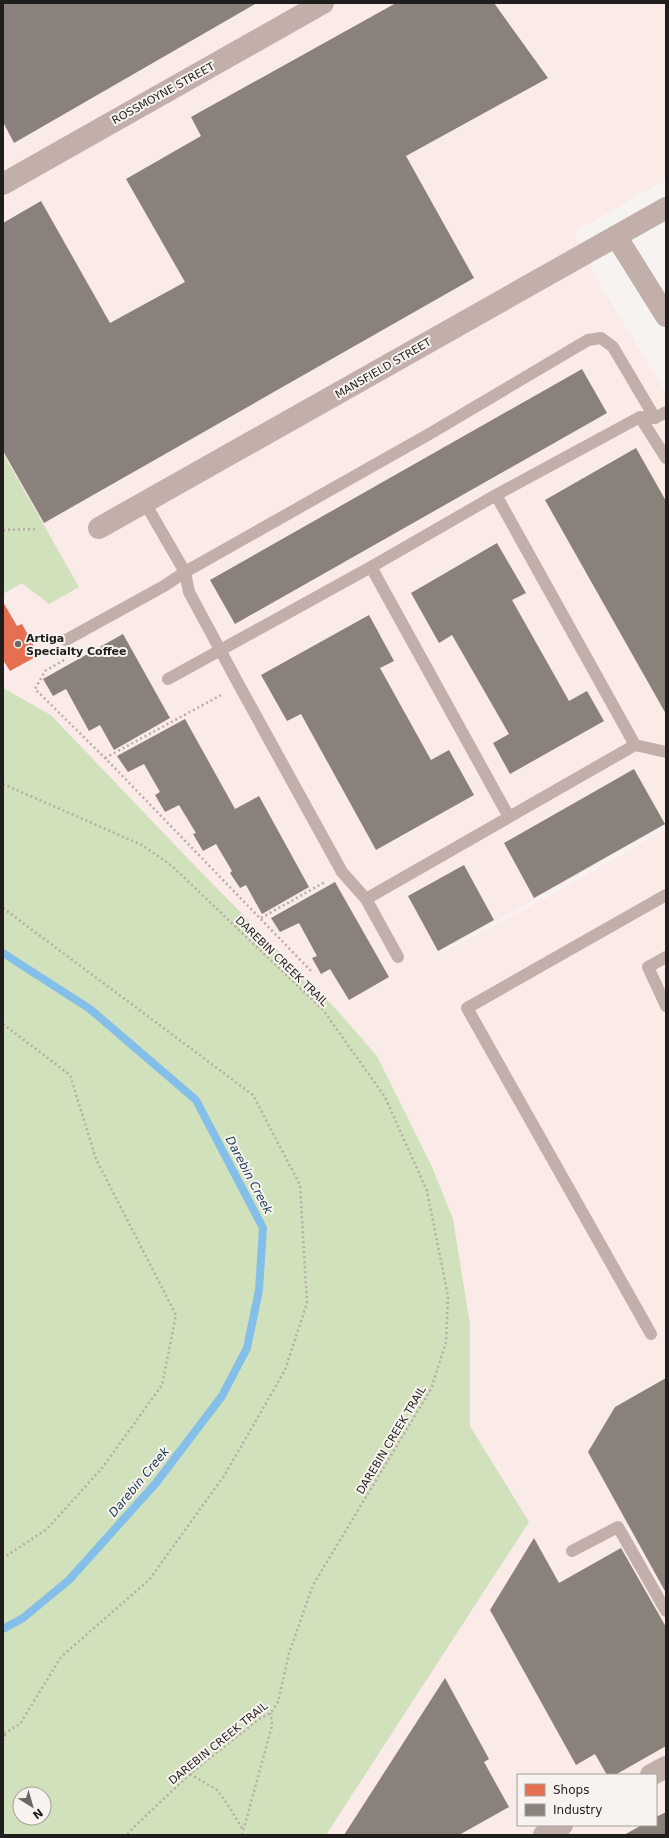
<svg xmlns="http://www.w3.org/2000/svg" width="669" height="1838" font-family="'DejaVu Sans',sans-serif">
	<style>
		.industrial { fill: #faeae8; fill-rule: evenodd }
		.green { fill: #d0e1bb; fill-rule: evenodd }
		.shops { fill: #e76f51 }
		.industry { fill: #8a817c }
		.lines { fill: none; stroke-linecap: round; stroke-linejoin: round }
		.stream { stroke: #83bfe9; stroke-width: 8 }
		.path { stroke: #b8aca8; stroke-width: 2.5; stroke-dasharray: 2 3; stroke-linecap: butt }
		.lane { stroke: #c2afaa; stroke-width: 12 }
		.street { stroke: #c2afaa; stroke-width: 22 }
		.poi-dot { fill: #6b6967; stroke: #f8f3ef; stroke-width: 1.5 }
		.labels { text-anchor: middle; stroke-width: 4; stroke-linejoin: round; paint-order: stroke }
		.street-label { font-size: 11px; fill: #201e1d; stroke: #f8f3ef }
		.poi-label { font-size: 11px; font-weight: bold; fill: #201e1d; stroke: #f8f3ef; text-anchor: start }
		.water-label { font-size: 12px; font-style: italic; fill: #173b54; stroke: #f8f3ef }
	</style>
	<rect width="100%" height="100%" fill="#f6f3f1"/>
	<path class="industrial" d="M3 3H666V180L574 232 603 289 666 393V826L361 996 546 898 666 829V1835H326L529 1522 470 1426V1325L432 1167 377 1056 337 1010 197 868 52 715 3 688V594L22 583 79 587 3 453ZM518 1775H656V1825H518Z"/>
	<path class="green" d="M3 453 79 587 49 604 22 583 3 594Z
		M3 688 51 715 197 868 337 1010 377 1056 432 1167 453 1219 470 1325V1426L529 1522 326 1835H3ZM20 1794H44V1818H20Z"/>
	<path class="shops" d="M3 602 17 626 22 624 39 655 10 671 3 660Z"/>
	<path class="industry" d="M3 3H257L14 143 3 122Z
		M396 3H494L548 78 406 156 474 278 44 523 3 451V223L41 201 110 323 185 282 126 179 201 136 191 117Z
		M582 369 607 413 235 624 210 580Z
		M636 448 666 501V714L545 500Z
		M497 543 526 593 512 600 569 701 587 691 604 721 510 774 493 743 509 734 452 635 439 643 411 593Z
		M369 615 394 661 380 668 431 760 449 750 474 795 376 850 301 714 287 721 261 675Z
		M123 634 170 718 114 750 100 725 89 731 66 689 53 696 43 679Z
		M185 719 235 809 259 796 309 887 262 914 246 885 240 888 230 873 232 871 216 844 203 851 193 834 196 833 179 805 165 812 155 795 160 792 144 764 128 772 117 756Z
		M634 769 665 824 534 898 504 843Z
		M464 865 494 920 438 951 408 896Z
		M335 882 389 977 349 1000 330 969 321 974 312 958 317 956 299 923 280 932 271 918Z
		M666 1378V1593L588 1452 615 1407Z
		M534 1538 559 1583 621 1548 666 1627V1746L615 1775H607L595 1754 576 1765 490 1610Z
		M445 1678 489 1759 484 1762 509 1807 459 1835H344Z
		M666 1812V1835H624L642 1825H656V1817Z"/>
	<g class="lines">
		<path class="stream" d="M3 953 90 1009 196 1100 263 1228 259 1290 247 1348 222 1396 156 1483 69 1580 23 1618 3 1629"/>
		<path class="path" d="M3 530 38 529
			M64 660 45 671 35 689 105 758 311 971
			M105 758 223 694
			M3 784 142 845 172 866 323 1010 385 1097 427 1191 448 1296 446 1342 431 1389 313 1585 289 1653 278 1702 271 1713 259 1719 190 1774 133 1828 127 1835
			M3 908 253 1095 300 1185 307 1303 285 1370 224 1476 149 1580 61 1657 20 1724 3 1734
			M261 918 325 882
			M3 1024 70 1075 96 1159 176 1315 162 1385 103 1467 47 1529 3 1558
			M3 1741 6 1733
			M190 1774 217 1790 228 1805 243 1830
			M242 1835 272 1726 271 1713"/>
		<path class="lane" d="M640 417 666 458
			M496 495 635 745 666 752
			M145 503 185 572 189 592 239 685 342 872 366 899 398 957
			M371 567 509 817
			M66 640 164 586 185 572 431 433 588 340 601 338 613 347 655 418
			M168 679 371 567 496 495 640 417 655 418 666 412
			M366 899 635 745
			M666 957 648 967 666 1006
			M651 1334 467 1008 666 895
			M572 1551 618 1527 666 1611"/>
		<path class="street" d="M3 184 323 3
			M616 236 666 316
			M99 528 666 208
			M651 1775 666 1767
			M544 1835 562 1825"/>
	</g>
	<circle class="poi-dot" cx="18" cy="644" r="4"/>
	<g class="labels">
		<g class="street-label">
			<text transform="translate(163 93) rotate(-29)" y="4">ROSSMOYNE STREET</text>
			<text transform="translate(383 368) rotate(-30)" y="4">MANSFIELD STREET</text>
			<text transform="translate(282 961) rotate(44)" y="4">DAREBIN CREEK TRAIL</text>
			<text transform="translate(391 1440) rotate(-59)" y="4">DAREBIN CREEK TRAIL</text>
			<text transform="translate(218 1743) rotate(-39)" y="4">DAREBIN CREEK TRAIL</text>
		</g>
		<g class="poi-label">
			<text x="26" y="642">Artiga<tspan x="26" dy="13">Specialty Coffee</tspan></text>
		</g>
		<g class="water-label">
			<text transform="translate(249 1175) rotate(62)" y="4">Darebin Creek</text>
			<text transform="translate(139 1482) rotate(-50)" y="4">Darebin Creek</text>
		</g>
	</g>
	<rect width="669" height="1838" fill="none" stroke="#201e1d" stroke-width="8"/>
	<rect x="517" y="1774" width="140" height="52" fill="#f8f3ef" stroke="#a29e9b"/>
	<rect x="525" y="1784" width="20" height="12" fill="#e76f51" stroke="#a29e9b"/>
	<text x="553" y="1794" font-size="12" fill="#201e1d">Shops</text>
	<rect x="525" y="1804" width="20" height="12" fill="#8a817c" stroke="#a29e9b"/>
	<text x="553" y="1814" font-size="12" fill="#201e1d">Industry</text>
	<g transform="translate(32 1806) rotate(143)"><circle r="19" fill="#f8f3ef" stroke="#a29e9b"/>
	<path d="M0-3L7 15L0 10L-7 15Z" fill="#6b6967"/>
	<text y="-6" font-size="11" font-weight="bold" text-anchor="middle" fill="#201e1d">N</text>
	</g>
</svg>
